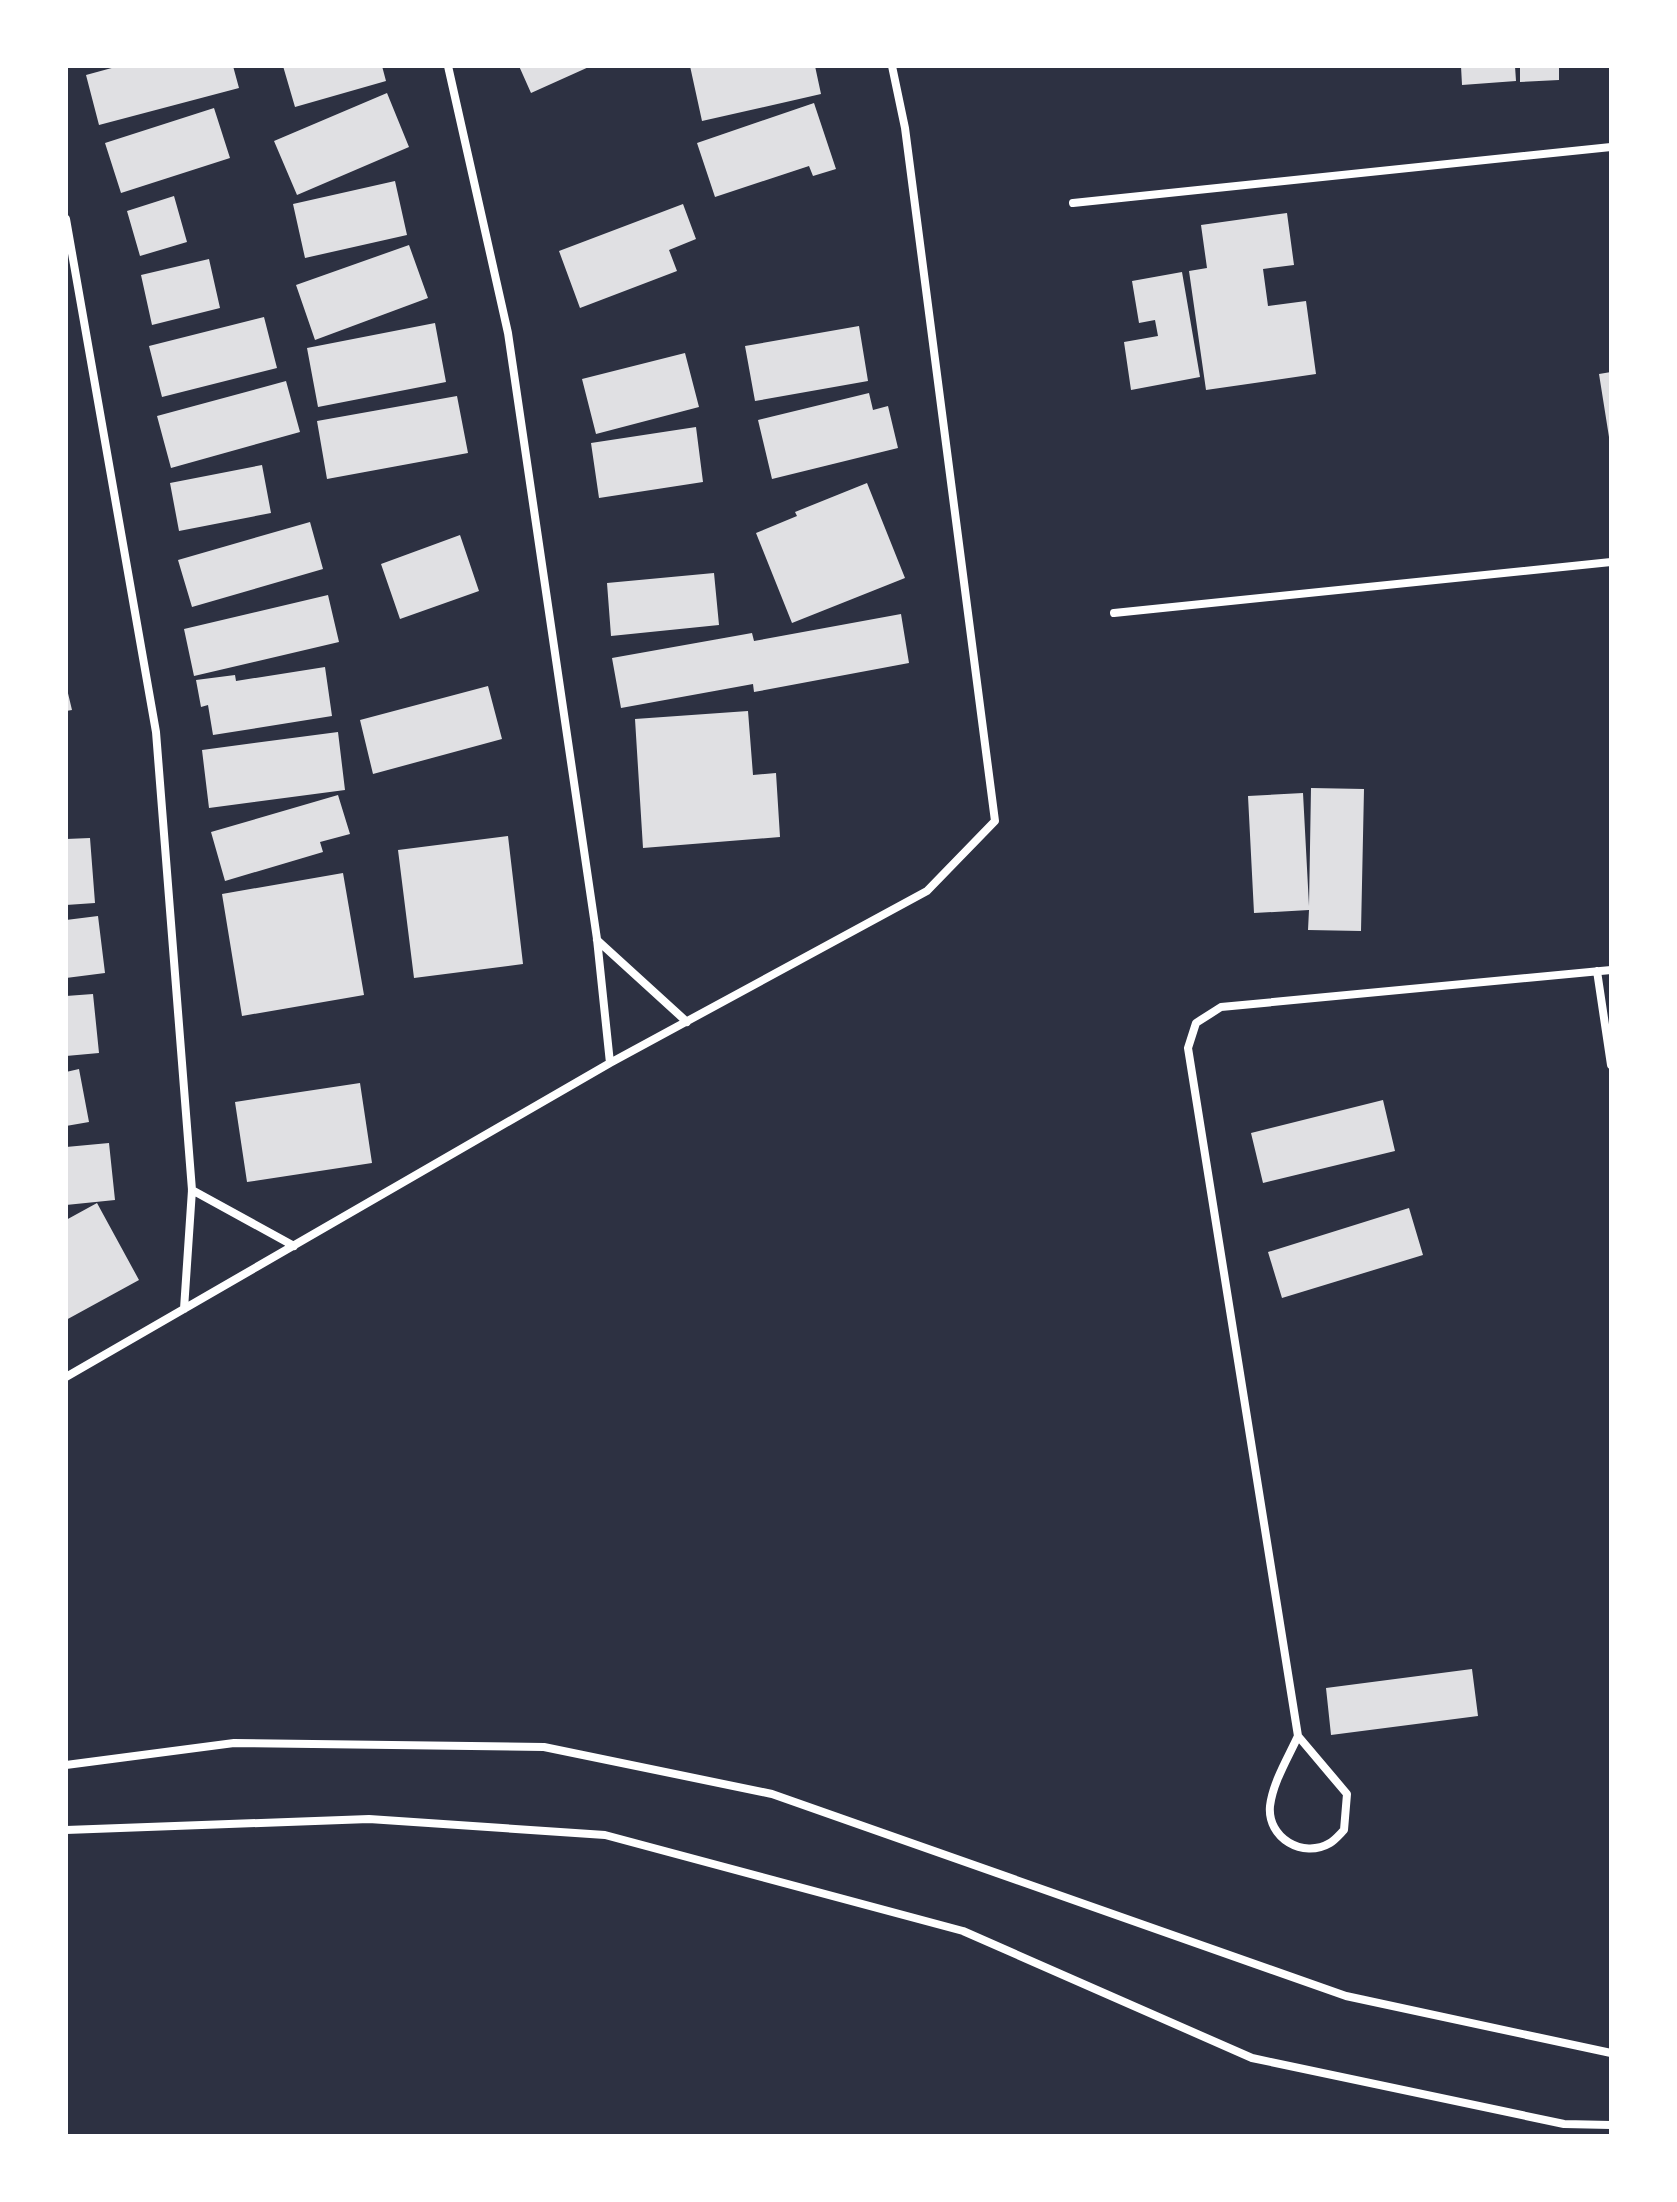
<svg xmlns="http://www.w3.org/2000/svg" width="1677" height="2202" font-family="'Sofia Sans Condensed',sans-serif">
	<style>
		.building { fill: #e0e0e3 }
		.lines { fill: none; stroke-linecap: round; stroke-linejoin: round }
		.minor { stroke: #fff; stroke-width: 8 }
	</style>
	<rect width="100%" height="100%" fill="#2d3142"/>
	<path class="building" d="M119 66H233L239 88 99 125 86 75Z
		M283 66H382L386 81 295 107Z
		M519 66H591L531 93Z
		M690 66H815L821 94 702 121Z
		M1461 66H1515L1516 81 1462 85Z
		M1520 66H1559V80L1520 82Z
		M387 93 409 147 297 195 274 141Z
		M814 103 836 169 813 176 809 166 715 197 697 143Z
		M214 108 230 158 121 193 105 143Z
		M395 181 407 235 305 258 293 204Z
		M174 196 187 242 140 256 127 211Z
		M683 204 696 239 669 250 677 271 580 308 559 251Z
		M1287 213 1294 265 1263 269 1268 306 1306 301 1316 374 1206 390 1189 271 1207 268 1201 225Z
		M409 245 428 298 315 340 296 285Z
		M209 259 220 308 152 325 141 275Z
		M1182 272 1200 377 1131 390 1124 342 1158 336 1155 320 1139 323 1132 281Z
		M264 317 277 368 162 397 149 346Z
		M435 323 446 382 318 407 307 348Z
		M859 326 868 381 755 401 745 346Z
		M685 353 699 407 596 434 582 379Z
		M1611 372V437H1609L1599 374Z
		M286 381 300 432 171 468 157 416Z
		M869 393 873 410 888 406 898 448 772 479 758 420Z
		M457 396 468 453 327 479 317 421Z
		M696 427 703 482 599 498 591 443Z
		M262 465 271 513 179 531 170 483Z
		M867 483 905 578 792 623 756 533 797 516 795 512Z
		M310 522 323 569 192 607 178 560Z
		M460 535 479 591 400 619 381 564Z
		M714 573 719 625 611 636 607 583Z
		M328 595 339 642 194 676 184 629Z
		M901 614 909 663 754 692 753 684 621 708 612 658 752 633 754 641Z
		M325 667 332 716 213 735 208 705 201 707 196 680 235 675 236 681Z
		M66 685 72 710 66 711Z
		M488 686 502 739 373 774 360 720Z
		M748 711 753 775 776 773 780 837 643 848 635 719Z
		M338 732 345 790 209 808 202 750Z
		M1311 788 1364 789 1361 931 1308 930 1309 910 1254 913 1248 796 1303 793 1309 906Z
		M338 795 350 834 320 842 323 852 225 881 211 832Z
		M508 836 523 964 414 978 398 850Z
		M90 838 95 903 66 905V839Z
		M343 873 364 995 242 1016 222 894Z
		M98 916 105 973 66 978V920Z
		M93 994 99 1053 66 1056V996Z
		M79 1069 89 1122 66 1126V1072Z
		M360 1083 372 1163 247 1182 235 1102Z
		M1383 1100 1395 1151 1263 1183 1251 1133Z
		M109 1143 115 1200 66 1205V1147Z
		M97 1203 139 1280 66 1320V1220Z
		M1409 1208 1423 1255 1282 1298 1268 1252Z
		M1472 1669 1478 1716 1331 1735 1326 1688Z"/>
	<g class="lines">
		<path class="minor" d="M448 66 508 333 597 939 610 1063
			M1073 203 1611 147
			M66 219 156 732 192 1190 184 1309
			M1114 613 1611 562
			M597 940 687 1022
			M1597 971 1611 1065
			M192 1190 294 1246
			M66 1377 610 1063 927 891 995 821 905 128 892 66
			M1298 1736C1288 1758 1273 1782 1270 1806 1267 1838 1303 1859 1330 1843 1335 1840 1340 1834 1344 1830L1347 1794 1298 1736 1188 1048 1196 1023 1221 1007 1611 970
			M66 1765 234 1743 544 1747 772 1794 1346 1996 1611 2053
			M66 1830 369 1819 605 1835 963 1931 1252 2058 1564 2124 1611 2125"/>
	</g>
	<rect width="1677" height="2202" fill="none" stroke="#ffffff" stroke-width="136"/>
</svg>
